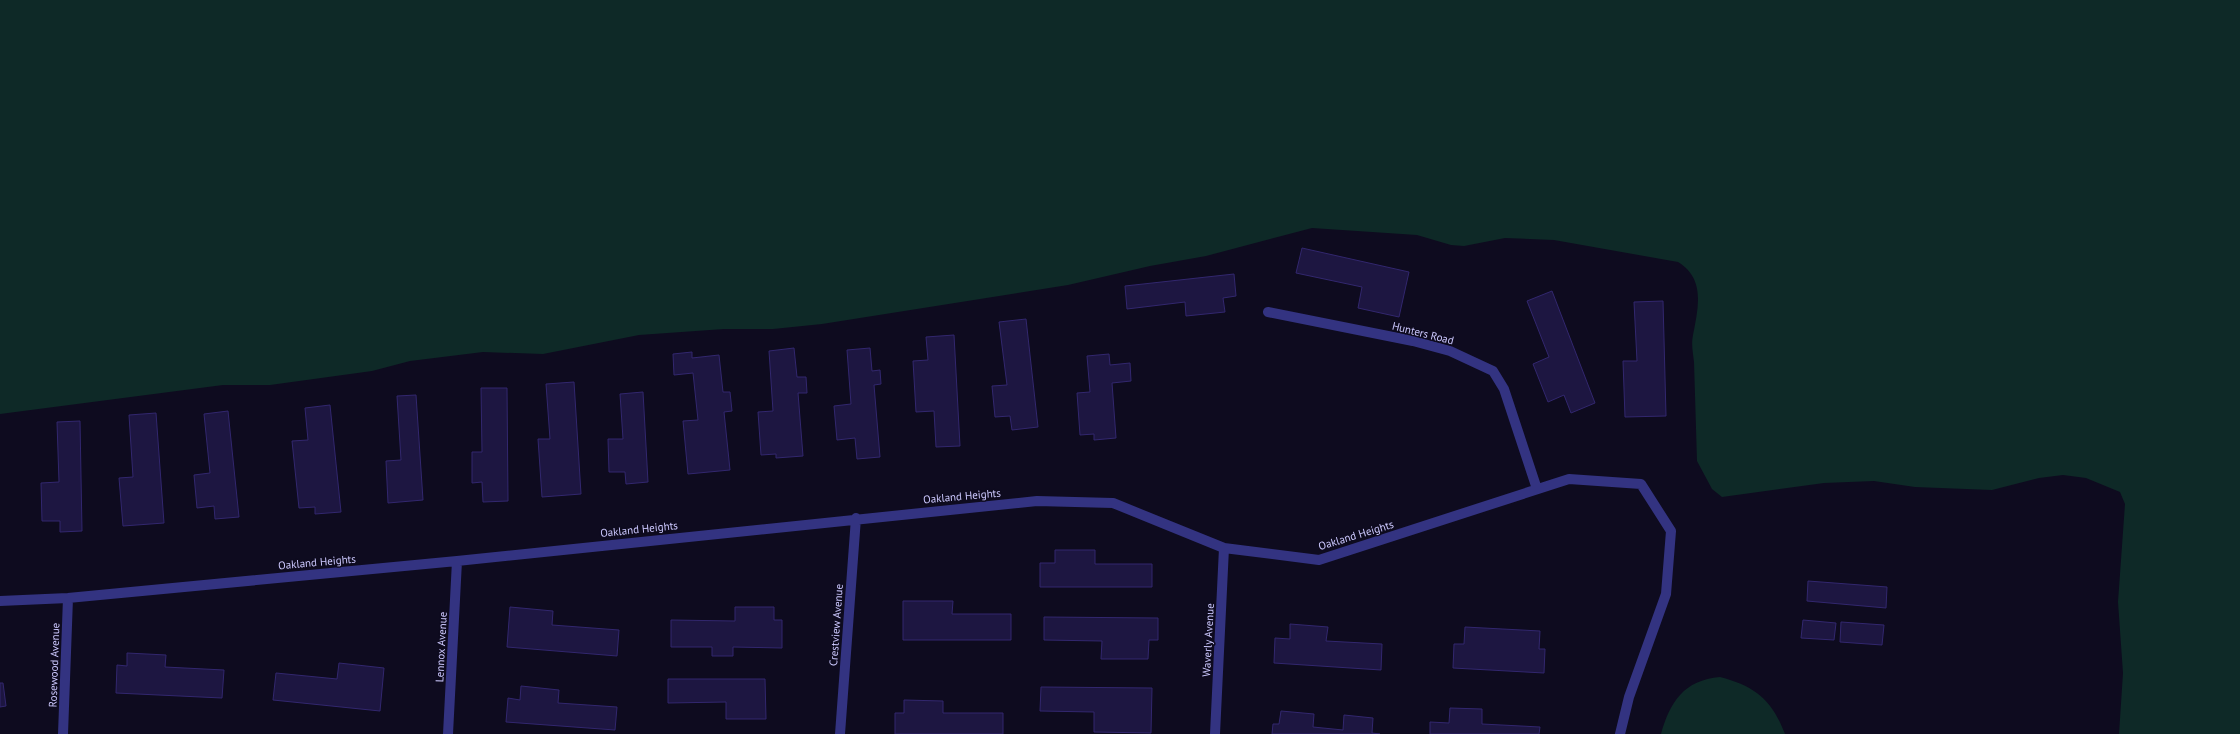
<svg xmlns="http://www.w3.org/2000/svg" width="2240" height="734" font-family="'PT Sans',sans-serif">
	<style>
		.green { fill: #0e2927 }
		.building { fill: #1d1641; stroke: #32276e }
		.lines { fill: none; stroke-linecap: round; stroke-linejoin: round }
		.minor { stroke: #333381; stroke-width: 10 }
		.labels { text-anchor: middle; stroke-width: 3; stroke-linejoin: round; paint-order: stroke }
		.street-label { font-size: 11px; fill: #cdc9ff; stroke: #0e0b1f }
	</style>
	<rect width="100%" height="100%" fill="#0e0b1f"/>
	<path class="green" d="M0 0H2240V734H2119L2123 673 2118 602 2125 504 2120 492 2086 478 2063 475 2039 478 1992 490 1915 487 1874 481 1824 483 1722 497 1712 489 1697 461 1694 362C1693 353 1691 344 1693 335 1698 309 1706 279 1678 262L1554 240 1505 238 1464 246 1451 245 1417 235 1312 228 1206 256 1150 266 1068 285 822 324 773 329H724L639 335 543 354 483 352 410 361 372 371 270 385H223L0 414Z
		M1720 677C1755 686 1772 700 1785 734H1661C1670 702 1684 680 1720 677Z"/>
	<path class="building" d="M1302 248 1409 272 1399 317 1358 308 1362 287 1296 273Z
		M1234 274 1236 296 1223 298 1225 312 1186 316 1185 302 1127 309 1125 286Z
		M1552 291 1595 403 1571 413 1564 395 1548 402 1533 364 1549 357 1527 301Z
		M1663 301 1666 416 1625 417 1623 361H1637L1634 302Z
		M1026 319 1038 427 1012 430 1010 416 995 417 992 386 1007 385 999 322Z
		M954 335 960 446 936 447 934 411 916 412 913 361 928 360 926 337Z
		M794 348 797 377H806L807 393H798L803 456 776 458V454L761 455 758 412 773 411 769 351Z
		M870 348 872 371 880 370 881 384 874 385 880 457 857 459 855 438 837 440 834 406 851 404 847 350Z
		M692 352V358L719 355 723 392H730L732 411 724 412 730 470 688 474 683 421 698 420 693 373 674 375 673 354Z
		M1109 354 1110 365 1130 363 1131 381 1112 383 1116 438 1094 440V434L1080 435 1077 393 1090 392 1087 356Z
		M574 382 581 494 542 497 538 439H550L546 384Z
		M481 388H507L508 501 483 502 482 482 472 483V452H482Z
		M643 392 648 482 626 484 625 472H609L608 439H623L620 394Z
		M416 395 423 500 388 503 386 461 401 460 397 396Z
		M330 405 341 512 315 514V507L299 508 292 441 308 440 305 408Z
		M228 411 239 517 215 519 214 506 197 508 194 475 210 473 204 414Z
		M156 413 164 523 123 526 119 478 133 477 129 415Z
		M80 421 82 531 60 532V521H42L41 483 59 482 57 422Z
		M1055 550H1095V564H1152V587H1040V563H1055Z
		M1808 581 1887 587 1886 608 1807 601Z
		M903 601H953L952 614H1011V640H903Z
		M510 607 553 611 552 625 619 630 617 656 507 647Z
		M735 607H774V620H782V648L733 647V656H712V647H671V620L735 621Z
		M1044 617 1158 618V640H1149L1148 659H1101L1102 641 1044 640Z
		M1803 620 1836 623 1834 640 1801 638Z
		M1841 622 1884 625 1882 645 1840 642Z
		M1290 624 1328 627 1326 641 1382 644 1381 670 1274 663 1275 638 1290 639Z
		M1465 627 1540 631 1539 649H1545L1544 673 1453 668 1454 644H1464Z
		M127 653 166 655 165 667 224 670 222 698 116 693 117 665 127 666Z
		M339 663 384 668 380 711 273 700 276 673 337 679Z
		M668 679H765L766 719H726V702L668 703Z
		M0 683H3L6 706 0 707Z
		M521 686 559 690 558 703 617 707 615 730 506 722 508 698 520 700Z
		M1041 687 1152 688 1151 733 1094 732V712L1040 711Z
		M904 700 943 701V713H1003V734H895V713H904Z
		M1450 708 1482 709V724L1540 727 1539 734H1430V722L1449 723Z
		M1281 711 1314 714 1313 727 1343 730 1344 715 1373 718 1372 733 1380 734H1272L1273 724H1279Z"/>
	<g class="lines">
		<path class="minor" d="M1268 312 1413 341 1450 351 1493 371 1504 389 1537 489
			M0 601 68 598 457 561 1037 501 1113 503 1224 548 1319 560 1569 479 1641 484 1671 531 1666 594 1629 697 1620 734
			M63 734 68 598
			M448 734 457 561
			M840 734 856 518
			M1215 734 1224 548"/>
	</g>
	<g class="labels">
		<g class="street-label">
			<text transform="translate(1423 333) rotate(14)" y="4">Hunters Road</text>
			<text transform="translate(962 496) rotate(-5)" y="4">Oakland Heights</text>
			<text transform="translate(639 529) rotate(-6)" y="4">Oakland Heights</text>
			<text transform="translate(1356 535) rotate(-17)" y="4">Oakland Heights</text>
			<text transform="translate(317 562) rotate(-5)" y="4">Oakland Heights</text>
			<text transform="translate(836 625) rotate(-86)" y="4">Crestview Avenue</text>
			<text transform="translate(1208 640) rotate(-87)" y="4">Waverly Avenue</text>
			<text transform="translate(441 647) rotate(-87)" y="4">Lennox Avenue</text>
			<text transform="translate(54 665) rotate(-88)" y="4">Rosewood Avenue</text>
		</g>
	</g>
</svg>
